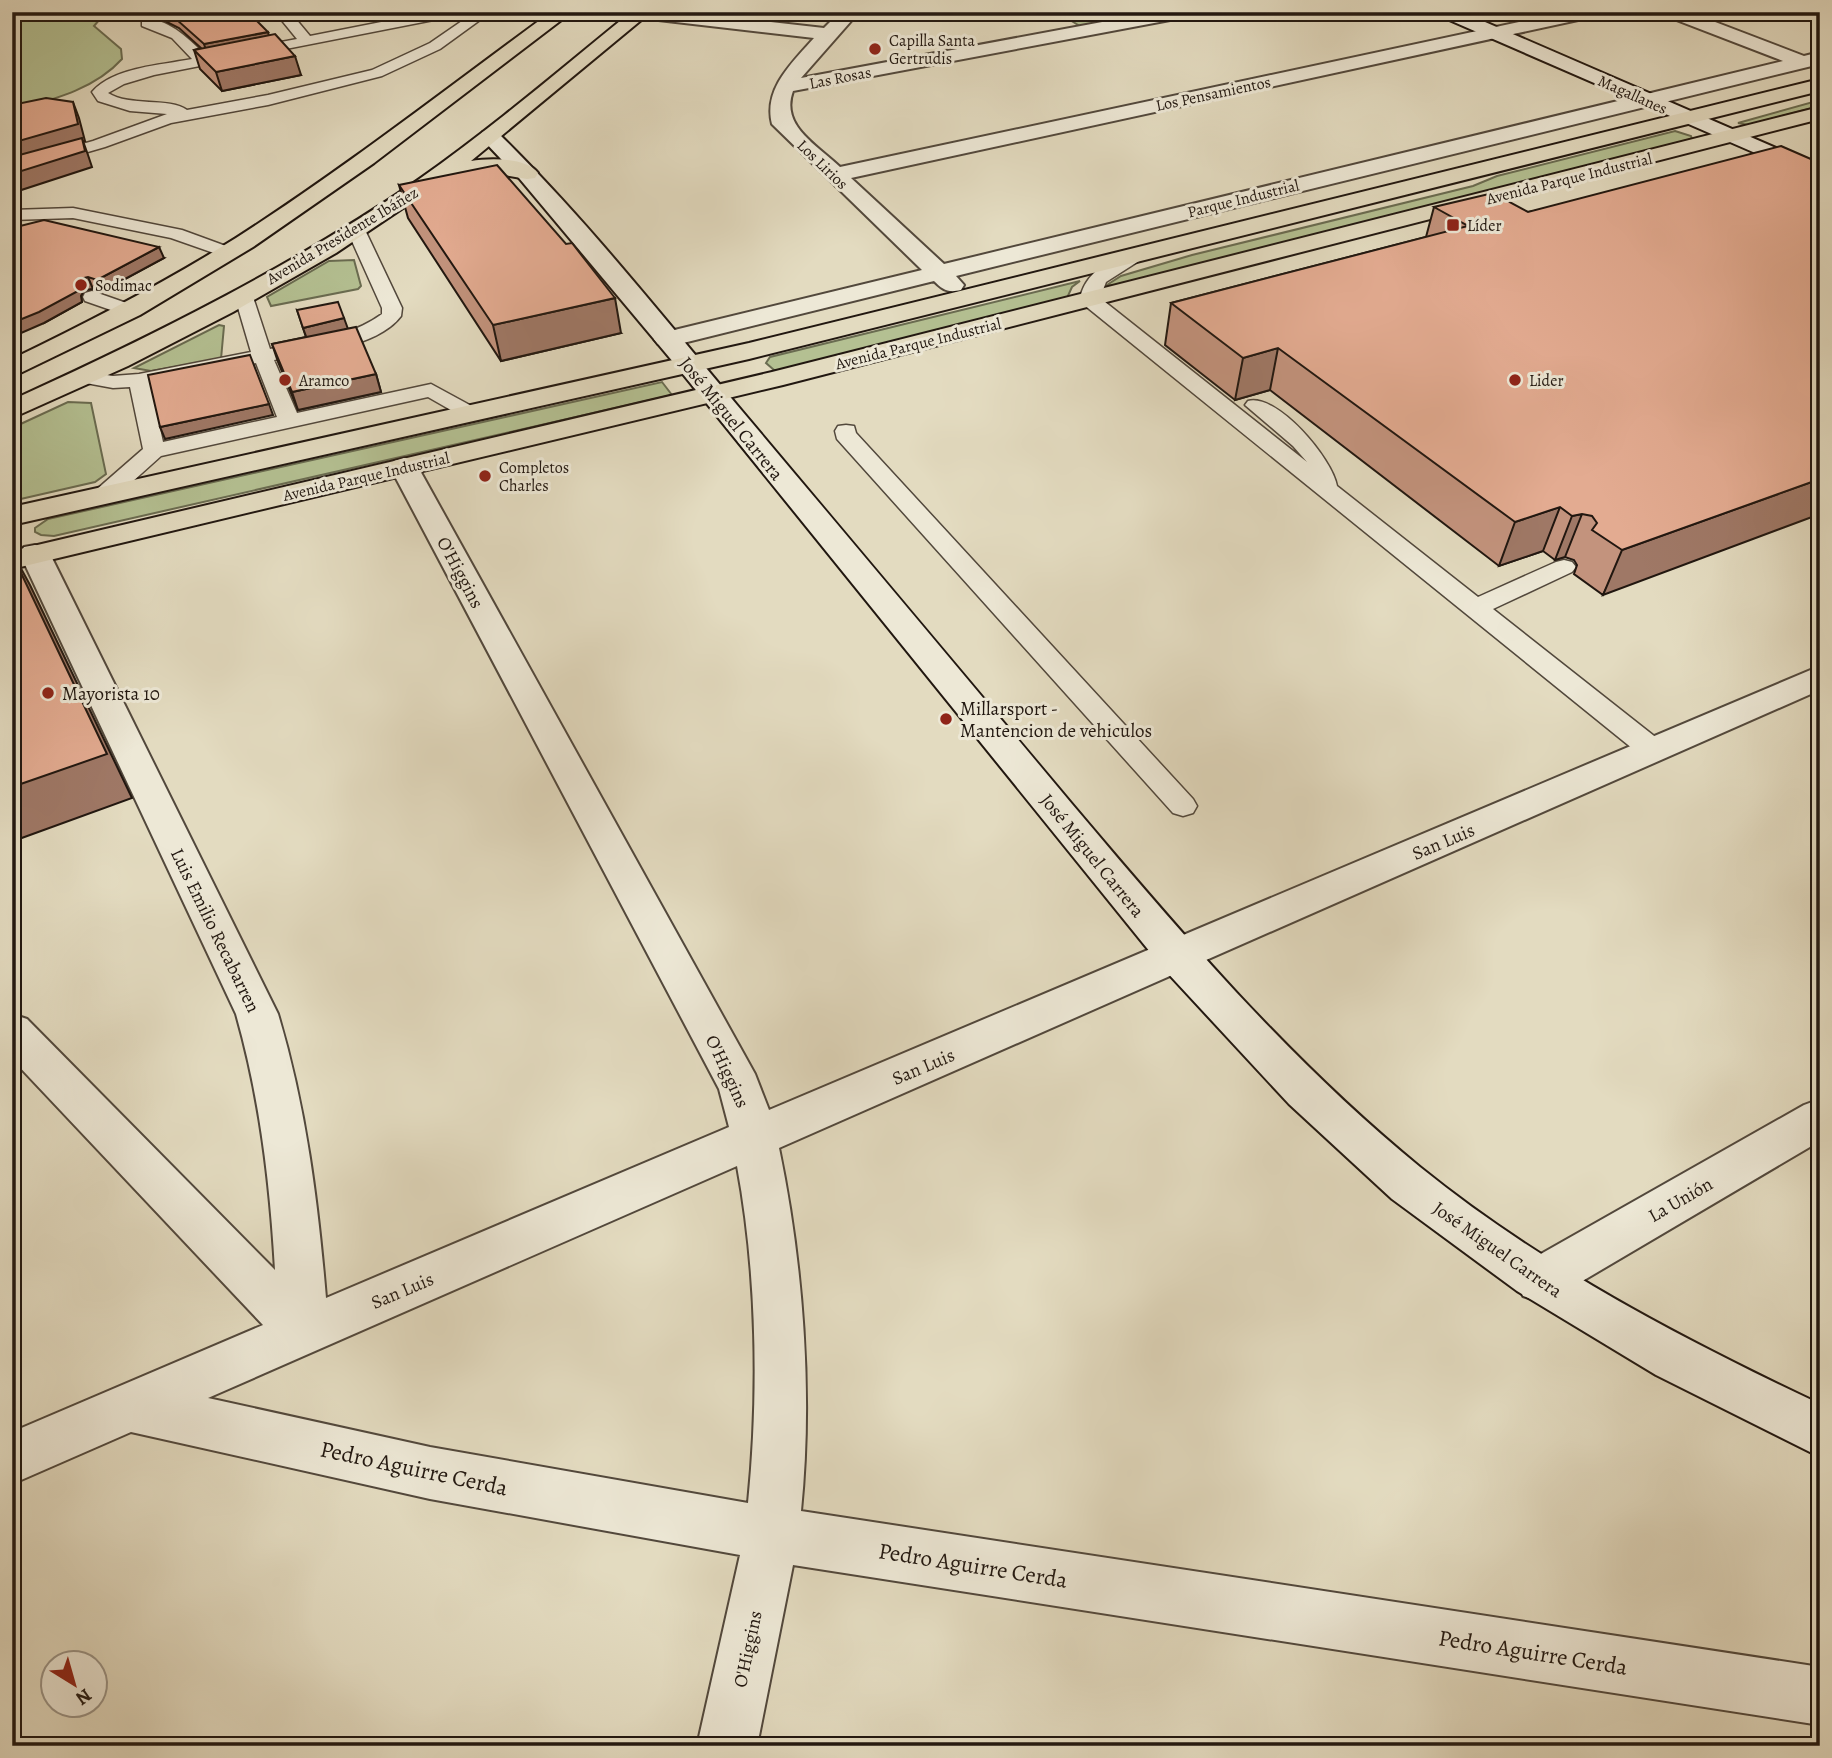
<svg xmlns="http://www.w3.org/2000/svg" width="1832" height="1758" font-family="Alegreya,serif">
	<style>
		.green { fill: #b4c092; stroke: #6a6c51; stroke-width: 2 }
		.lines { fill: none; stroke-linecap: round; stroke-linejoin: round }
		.lane-casing { stroke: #52483c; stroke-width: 3 }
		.street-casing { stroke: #52483c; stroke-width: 4 }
		.secondary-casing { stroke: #211710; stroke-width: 4 }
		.primary-casing { stroke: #211710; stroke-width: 4 }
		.lane { fill: #ede8d6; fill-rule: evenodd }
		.street { fill: #ede8d6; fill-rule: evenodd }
		.secondary { fill: #ede8d6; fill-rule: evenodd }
		.primary { fill: #e3dbc0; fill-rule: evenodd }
		.wall { fill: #c3937d; stroke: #211710; stroke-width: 2 }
		.shaded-wall { fill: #9f7866; stroke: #211710; stroke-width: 2 }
		.building { fill: #e3ab91; stroke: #211710; stroke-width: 2 }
		.poi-dot { fill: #8f2418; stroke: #ede8d6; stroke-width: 2.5 }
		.labels { text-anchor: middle; stroke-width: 6; stroke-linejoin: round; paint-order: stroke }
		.far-poi-label { font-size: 16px; fill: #211710; stroke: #ede8d6; text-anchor: start }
		.far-street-label { font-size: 16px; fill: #211710; stroke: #ede8d6 }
		.street-label { font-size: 19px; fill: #211710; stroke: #ede8d6 }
		.poi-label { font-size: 19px; fill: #211710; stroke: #ede8d6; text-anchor: start }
		.near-street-label { font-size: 23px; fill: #211710; stroke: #ede8d6 }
	</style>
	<rect width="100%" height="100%" fill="#e3dbc0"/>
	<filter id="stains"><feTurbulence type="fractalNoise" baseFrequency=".00286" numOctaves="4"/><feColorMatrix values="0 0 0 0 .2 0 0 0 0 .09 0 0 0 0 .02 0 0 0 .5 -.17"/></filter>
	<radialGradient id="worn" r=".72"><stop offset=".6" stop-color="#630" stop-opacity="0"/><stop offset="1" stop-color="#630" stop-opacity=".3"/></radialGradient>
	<path class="green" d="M12 12H106L94 26 121 49 122 59C94 90 51 100 12 111Z
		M1057 12H1164L1083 28Z
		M1820 100V106L1748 125 1738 123Z
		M1675 131 1691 136 1692 139 1117 286 1107 285 1121 276 1192 255 1473 186 1497 176Z
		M354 260 361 286 358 289 271 306 267 297 329 261Z
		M1080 281 1072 287 1067 298 782 370H774L766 363 770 357Z
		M219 325 224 326 221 359 151 371 134 368Z
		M662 382 672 395 54 536 41 535 35 532V528L48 519Z
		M68 402 91 403 106 474 95 482 12 501V428Z"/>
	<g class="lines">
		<g class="lane-casing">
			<path id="lane" d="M275 12H290L310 36 432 12H461L454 16 154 75 124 84 108 93C130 107 169 97 187 110L268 95 372 70 430 43 475 12H491L440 49 382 76 268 105 171 123 105 147 12 174V164L93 141 167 114 130 111 98 101 92 92C113 67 162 65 192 59L172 38 142 26V20C167 16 190 40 206 56L297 39Z
				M73 208 182 230 234 249 237 253 228 258 171 238 73 218 12 220V210Z
				M356 225 365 230 402 308 401 316C377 348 311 353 274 360L297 413 431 384 477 409 481 413 477 417H463L428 397 161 456 112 500H96L93 495 96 490 143 449 130 387 113 388 75 381 72 377 75 373 82 371 113 376 139 374 251 352 234 294 243 288 252 294 270 349C309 341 349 338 382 314V308L347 230ZM256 363 277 417 163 442 150 384Z
				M1136 250 1145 255 1142 259 1106 282 1100 298 1307 462 1293 446 1245 405 1248 401C1277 393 1332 458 1337 486L1478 597 1556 562 1564 560 1572 562 1576 567 1572 572 1493 609 1663 743 1667 750 1663 757 1653 759 1643 757 1083 304 1080 300C1083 274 1112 256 1136 250Z
				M92 291 135 306 138 310 128 316 85 301 83 297 85 293Z
				M846 425 854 426 856 433 1193 799 1197 806 1193 813 1183 816 1173 813 837 439 835 431 838 426Z"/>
		</g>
		<g class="street-casing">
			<path id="street" d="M682 12 824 28 840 12H859L801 78 1156 12H1195L1186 17 793 91C780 126 817 145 840 167L1566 12H1601L1592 17 851 178 944 264 1783 61 1666 16 1663 12H1689L1804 56 1820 52V64L956 276 964 285 961 290C948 293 943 290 934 281L667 347 658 344 654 339 658 334 922 270 772 124C763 89 792 63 814 38L641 18 632 13Z
				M404 458 414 461 418 467 755 1074 769 1110 1820 666V690L779 1148C803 1263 813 1394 801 1511L1820 1667V1725L793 1565 757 1746H697L740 1555 430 1499 131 1432 12 1484V1432L263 1325 12 1059V1014L27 1019 275 1270C270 1183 260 1098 236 1014L20 554 24 547 35 545 46 547 50 554 278 1014C306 1107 318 1202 326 1298L729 1127 719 1089 390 467 394 461ZM737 1166C757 1273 759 1395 748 1503L430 1447 208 1398Z
				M1820 1099V1141L1557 1296 1540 1302 1523 1296 1516 1280 1523 1264 1804 1105Z"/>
		</g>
		<g class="secondary-casing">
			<path id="secondary" d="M1437 12H1462L1820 167V181L1440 16Z
				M490 130 497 132C583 216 659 312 737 405 849 538 961 671 1072 804 1181 933 1289 1060 1420 1167 1541 1265 1680 1338 1820 1404V1457L1656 1375 1517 1291 1392 1199 1289 1104 1163 968 674 363 519 178 483 140 480 136 483 132Z"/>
		</g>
		<g class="primary-casing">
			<path id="primary" d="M551 12H572L374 163 253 247 140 315 12 377V359C89 322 164 283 236 238 345 168 447 88 551 12Z
				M631 12H651L471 161C489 158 526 157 538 173L535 178 527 179 486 172 446 179 336 253 233 312 128 366 12 418V400C153 336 291 267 418 180 492 128 561 69 631 12Z
				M1820 79V91L749 359 12 525V507L749 343Z
				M1820 107V119L783 385 12 569V551L772 372Z"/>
		</g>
		<use href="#lane" class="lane"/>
		<use href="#street" class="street"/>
		<use href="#secondary" class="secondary"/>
		<use href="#primary" class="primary"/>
	</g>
	<path class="wall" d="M143 12H248L301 75 222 91 200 69 194 50 201 48 179 28 161 19 148 17Z
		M1820 163 1603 595 1574 574 1577 565 1574 560 1565 557 1555 560 1543 551 1499 566 1270 390 1235 400 1165 345 1171 303 1426 237 1434 207 1528 212Z
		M399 185 621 333 501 361 408 218Z
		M12 228 164 258 101 292 93 289 84 290 81 296 82 302 44 323Z
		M297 310 348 329 376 374 381 392 298 410 278 362 272 344 306 337Z"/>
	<path class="shaded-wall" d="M268 32 270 41 207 53 204 44Z
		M295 56 301 75 222 91 216 72Z
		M73 102 79 118 85 141H83L88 155 92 167 12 193V143Z
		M159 247 164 258 101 292 97 280Z
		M88 277 93 289 84 290 81 296 82 302 44 323 12 337V323L76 285 79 279Z
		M615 298 621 333 501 361 493 325Z
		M344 318 348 329 307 339 303 328Z
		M1278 348 1270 390 1235 400 1243 358Z
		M376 374 381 392 298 410 292 392Z
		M269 404 273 415 165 439 160 427Z
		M1820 479V514L1603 595 1622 550Z
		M1560 507 1543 551 1499 566 1515 522Z
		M1582 514 1565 557 1555 560 1572 516Z
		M12 552 30 585 132 798 19 839 12 843Z"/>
	<path class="building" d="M162 12H248L268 32 204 44 176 19Z
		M275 34 295 56 216 72 194 50Z
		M46 98 73 102 78 124 12 143V105Z
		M82 138 85 151 12 174V157Z
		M1781 146 1820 163V479L1622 550 1592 530 1597 523 1592 516 1582 514 1572 516 1560 507 1515 522 1278 348 1243 358 1171 303 1468 226 1434 207 1493 193 1528 212Z
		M497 165 566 244 572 243 615 298 493 325 399 185Z
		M44 220 159 247 97 280 88 277 79 279 76 285 78 291 39 312 12 323V228Z
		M338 302 344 318 303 328 297 310Z
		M356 327 376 374 292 392 272 344Z
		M250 355 269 404 160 427 148 375Z
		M12 554 107 754 12 787Z"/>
	<g class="poi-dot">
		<circle cx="875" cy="49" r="7"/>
		<rect x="1446" y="218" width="14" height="14" rx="3.5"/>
		<circle cx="81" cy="285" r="7"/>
		<circle cx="285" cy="380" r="7"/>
		<circle cx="1515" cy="380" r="7"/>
		<circle cx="485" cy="476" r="7"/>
		<circle cx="48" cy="693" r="7"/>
		<circle cx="946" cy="719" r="7"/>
	</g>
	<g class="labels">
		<g class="far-poi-label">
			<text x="889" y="46">Capilla Santa<tspan x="889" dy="18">Gertrudis</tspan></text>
			<text x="1467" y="231">Líder</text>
			<text x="95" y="291">Sodimac</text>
			<text x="299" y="386">Aramco</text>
			<text x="1529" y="386">Lider</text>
			<text x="499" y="473">Completos<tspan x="499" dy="18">Charles</tspan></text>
		</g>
		<g class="far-street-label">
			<text transform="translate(840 77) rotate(-11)" y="6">Las Rosas</text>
			<text transform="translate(1213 93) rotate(-12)" y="6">Los Pensamientos</text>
			<text transform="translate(1633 94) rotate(24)" y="6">Magallanes</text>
			<text transform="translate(823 164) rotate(44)" y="6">Los Lirios</text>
			<text transform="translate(1569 178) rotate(-14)" y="6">Avenida Parque Industrial</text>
			<text transform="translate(1243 198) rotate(-14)" y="6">Parque Industrial</text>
			<text transform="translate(342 235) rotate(-31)" y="6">Avenida Presidente Ibáñez</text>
			<text transform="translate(918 343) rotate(-14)" y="6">Avenida Parque Industrial</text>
			<text transform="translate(366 476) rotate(-13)" y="6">Avenida Parque Industrial</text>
		</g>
		<g class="street-label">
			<text transform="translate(732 418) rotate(51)" y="7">José Miguel Carrera</text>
			<text transform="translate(461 572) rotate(62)" y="7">O'Higgins</text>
			<text transform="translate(1443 841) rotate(-23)" y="7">San Luis</text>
			<text transform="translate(1093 855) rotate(51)" y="7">José Miguel Carrera</text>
			<text transform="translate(216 930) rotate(64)" y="7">Luis Emilio Recabarren</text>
			<text transform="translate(923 1066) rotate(-23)" y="7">San Luis</text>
			<text transform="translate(728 1071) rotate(65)" y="7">O'Higgins</text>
			<text transform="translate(1680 1199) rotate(-30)" y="7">La Unión</text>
			<text transform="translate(1498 1249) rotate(35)" y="7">José Miguel Carrera</text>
			<text transform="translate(402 1290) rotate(-23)" y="7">San Luis</text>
			<text transform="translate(747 1649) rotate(-78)" y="7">O'Higgins</text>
		</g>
		<g class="poi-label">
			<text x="62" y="700">Mayorista 10</text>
			<text x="960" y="715">Millarsport -<tspan x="960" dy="22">Mantencion de vehiculos</tspan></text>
		</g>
		<g class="near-street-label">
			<text transform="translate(414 1468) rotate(12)" y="8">Pedro Aguirre Cerda</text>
			<text transform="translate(973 1565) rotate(9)" y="8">Pedro Aguirre Cerda</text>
			<text transform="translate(1533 1652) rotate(9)" y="8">Pedro Aguirre Cerda</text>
		</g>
	</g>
	<rect width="1832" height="1758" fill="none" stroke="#e3dbc0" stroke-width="42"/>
	<rect x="14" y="14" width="1804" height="1730" fill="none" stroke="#211710" stroke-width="3.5"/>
	<rect x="21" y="21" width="1790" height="1716" fill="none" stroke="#211710" stroke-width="2"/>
	<g transform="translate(74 1684) rotate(143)"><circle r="33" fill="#ede8d6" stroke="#9b9487" stroke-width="2"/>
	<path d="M0-5L12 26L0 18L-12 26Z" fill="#8f2418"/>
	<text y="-10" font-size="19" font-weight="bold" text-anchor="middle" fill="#211710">N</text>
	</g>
	<rect width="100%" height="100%" filter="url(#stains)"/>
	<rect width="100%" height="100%" fill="url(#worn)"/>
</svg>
